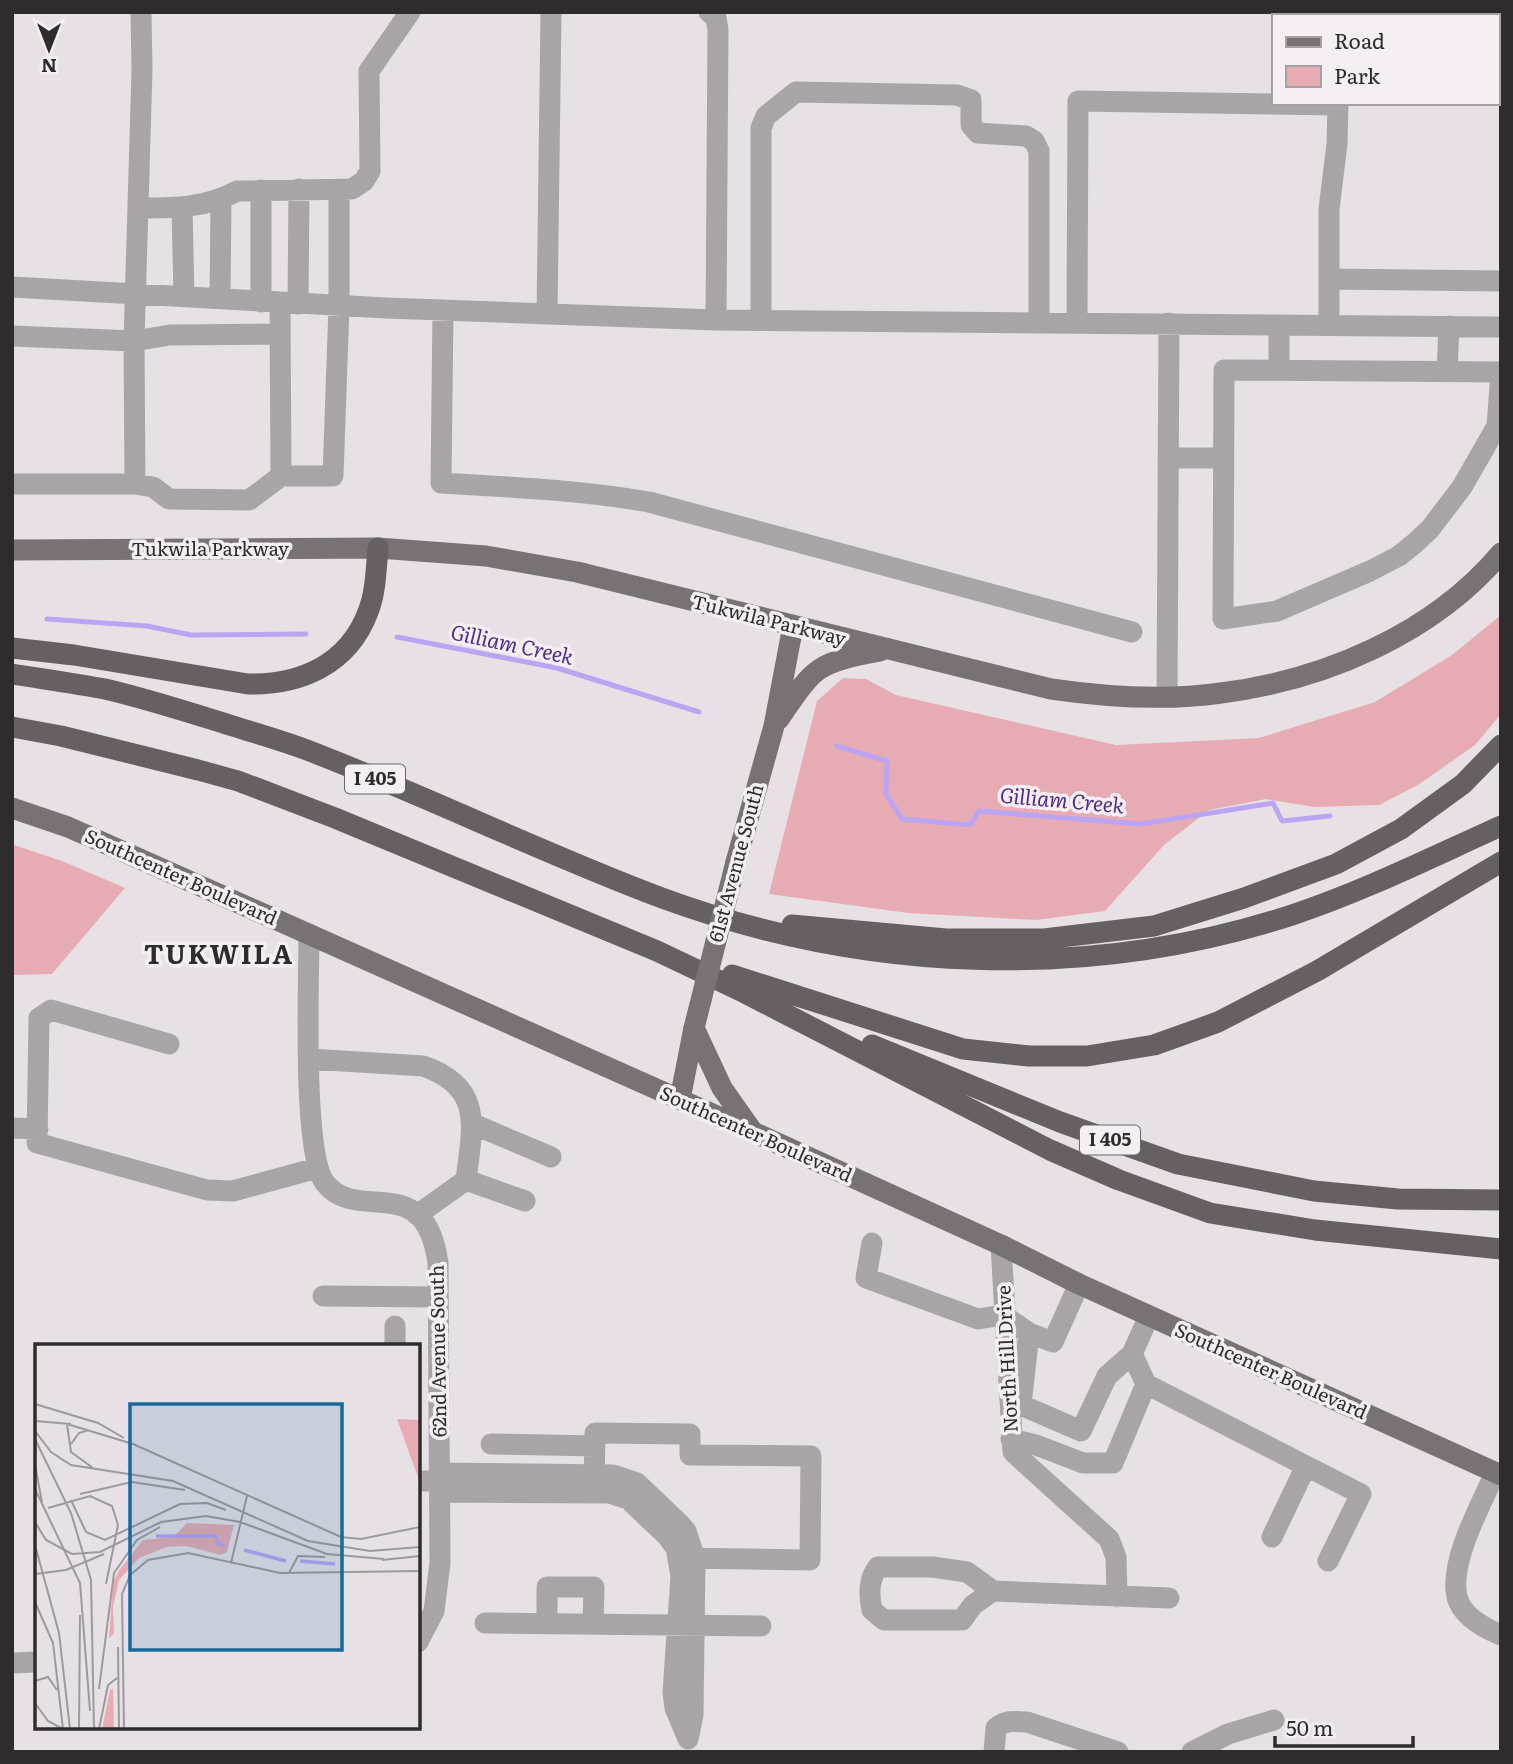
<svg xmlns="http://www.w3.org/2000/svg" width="1513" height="1764" font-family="Literata,serif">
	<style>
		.green { fill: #e7acb3 }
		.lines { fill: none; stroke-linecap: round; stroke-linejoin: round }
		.stream { stroke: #bba4f1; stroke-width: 5 }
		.minor { stroke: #a9a5a7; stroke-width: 21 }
		.major { stroke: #797275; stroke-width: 21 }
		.highway { stroke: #676063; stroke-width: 21 }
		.major-bridge { stroke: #797275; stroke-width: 21 }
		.labels { text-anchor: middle; stroke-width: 7; stroke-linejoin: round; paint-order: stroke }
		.shield { fill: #f5eef3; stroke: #6a6669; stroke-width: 2 }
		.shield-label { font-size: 18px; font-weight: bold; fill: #2f2c2e }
		.street-label { font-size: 19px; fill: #2f2c2e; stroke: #f5eef3 }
		.water-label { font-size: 21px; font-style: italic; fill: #512f87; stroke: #f5eef3 }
		.district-label { font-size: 26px; font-weight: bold; letter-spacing: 2px; fill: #2f2c2e; stroke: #f5eef3 }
		.inset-river { fill: none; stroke: #bba4f1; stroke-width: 3.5 }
		.inset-road { fill: none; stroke: #9d999c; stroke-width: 2 }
		.view { fill: #1a689a; fill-opacity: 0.15; stroke: #1a689a; stroke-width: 3.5 }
		.inset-edge { fill: none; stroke: #2f2c2e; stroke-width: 3.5 }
	</style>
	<rect width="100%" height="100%" fill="#e7e1e6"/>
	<path class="green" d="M1501 615V714L1475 745 1418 785 1379 805 1314 807 1266 799 1209 810 1164 845 1105 911 1036 920 908 913 769 894 817 701 843 678 866 679 896 695 1116 745 1259 738 1375 702 1452 655Z
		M14 845 62 861 125 888 52 974 13 975Z"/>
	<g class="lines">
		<path class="stream" d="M47 619 147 626 191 635 306 634
			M397 637 557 668 699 712
			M837 746 887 761 886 794 902 819 970 825 979 811 1141 824 1273 803 1282 821 1330 816"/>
		<path class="minor" d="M709 12 716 18 718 30 716 320
			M1339 16V12
			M261 190V302
			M140 208C174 208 207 208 237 191L352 189 364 181 370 171 369 71 410 12
			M182 208 184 297
			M1329 279 1501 281
			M12 287 386 308 716 320 1501 327
			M220 299 221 200
			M280 303 281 476
			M298 304 299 189
			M443 310 441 483C511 487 581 490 649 502L1132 632
			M547 314 551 12
			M761 320V128L766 116 796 92 957 95 971 100V125L978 133 1026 136 1034 141 1039 151V322
			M1077 323 1078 101 1338 105
			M1279 325V370
			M1329 325V209L1337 144 1338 103
			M12 336 134 341 142 70 141 12
			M1224 370 1501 372 1497 426 1462 487 1430 529 1415 543 1399 556 1370 571 1277 611 1223 619Z
			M1447 372 1449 326
			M1168 458H1223
			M12 484H135L153 487 169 499 249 500 281 476H333L339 306V189
			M135 484 134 341 170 335 279 334
			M1167 696 1169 323
			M309 934C309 980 302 1153 325 1183 358 1225 425 1168 438 1263L440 1563 434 1611 418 1642
			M169 1044 51 1010 39 1018 37 1143 207 1190 233 1191 317 1168
			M310 1059 423 1066C485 1087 472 1129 466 1180L417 1215
			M473 1124 551 1157
			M12 1128 38 1129
			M466 1180 525 1201
			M872 1243 866 1278 978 1319 1003 1315 1029 1333 1021 1405 1081 1431 1107 1376 1132 1354
			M1001 1245 1013 1452 1109 1539 1116 1557 1117 1597
			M323 1296 438 1297
			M395 1326V1346
			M1029 1333 1053 1342 1079 1284
			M1146 1384 1132 1354 1149 1316
			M1011 1439 1036 1445 1083 1463H1113L1146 1384 1361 1494 1328 1561
			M491 1444 595 1446
			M440 1473 613 1475 637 1483 680 1524 686 1531 695 1559 693 1715 688 1739 675 1708 673 1692 681 1576 676 1548 667 1536 628 1499 609 1493 440 1492
			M1495 1473C1481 1505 1449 1561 1457 1597 1462 1616 1484 1628 1501 1635
			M418 1481H440
			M594 1487 595 1433 690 1434V1455L811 1456 810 1560 684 1558
			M1272 1537 1306 1466
			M993 1591 973 1605 962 1620H884L872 1610C869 1594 868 1580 878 1567H932L967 1572 993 1591 1169 1598
			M485 1623 761 1626
			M547 1624V1587H594L593 1624
			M12 1663 37 1662
			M994 1752 996 1728C1006 1720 1014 1721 1027 1722L1118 1752
			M1192 1752 1228 1734 1274 1720"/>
		<path class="major" d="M12 550 378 548 486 556 577 572 1051 689C1106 697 1165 701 1221 693 1324 680 1433 634 1501 553
			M779 719C815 666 816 663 880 651
			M12 808 68 827 753 1132 1001 1245 1079 1284 1501 1475
			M736 862 774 726 793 626
			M694 1028 722 1088 753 1132
			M680 1099 694 1028"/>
		<path class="highway" d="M12 648 74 655 248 684C300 685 348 665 368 612 376 592 376 569 378 548
			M12 674C43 679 74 683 105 689 148 699 191 713 233 726 258 734 283 741 307 750 427 796 542 853 662 898 863 972 1087 982 1292 915 1364 891 1432 857 1501 826
			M12 727 61 736 198 770 238 781 335 818 657 951 741 991 1050 1150 1119 1180 1210 1213 1315 1230 1501 1249
			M792 925 946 939H1044L1154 926 1244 898 1336 864 1401 829 1463 784 1501 745
			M732 975 963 1049 1029 1056H1087L1154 1045 1218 1022 1317 971 1501 862
			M872 1045 1060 1122 1178 1164 1314 1191 1398 1199 1501 1200"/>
		<path class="major-bridge" d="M694 1028 736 862"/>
	</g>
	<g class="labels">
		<g class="shield">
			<rect x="345" y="764.5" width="60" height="29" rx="5"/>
			<rect x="1080" y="1125.5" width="60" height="29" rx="5"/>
		</g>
		<g class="shield-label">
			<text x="375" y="785">I 405</text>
			<text x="1110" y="1146">I 405</text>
		</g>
		<g class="street-label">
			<text x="210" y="556">Tukwila Parkway</text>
			<text transform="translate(769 620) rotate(14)" y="7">Tukwila Parkway</text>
			<text transform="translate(736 863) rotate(-75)" y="7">61st Avenue South</text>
			<text transform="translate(181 877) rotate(24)" y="7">Southcenter Boulevard</text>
			<text transform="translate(756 1134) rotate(24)" y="7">Southcenter Boulevard</text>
			<text transform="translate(438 1351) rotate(-91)" y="7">62nd Avenue South</text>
			<text transform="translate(1007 1359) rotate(-93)" y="7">North Hill Drive</text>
			<text transform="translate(1271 1371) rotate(24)" y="7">Southcenter Boulevard</text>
		</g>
		<g class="water-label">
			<text transform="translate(512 645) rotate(12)" y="7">Gilliam Creek</text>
			<text transform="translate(1062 801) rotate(5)" y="7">Gilliam Creek</text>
		</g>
		<g class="district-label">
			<text x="219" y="964">TUKWILA</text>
		</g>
	</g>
	<g transform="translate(35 1344)">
		<rect width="385" height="385" fill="#e7e1e6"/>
		<path d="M362 75 385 76V136H384ZM152 179 199 181 192 208 186 211 151 202 131 203 104 214 84 236 78 263 79 289 74 295 78 238 85 225 108 196 138 193ZM78 345 79 385H67L75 346Z" fill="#e7acb3"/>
		<path class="inset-river" d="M121 192H181L183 200 190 202M209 206 251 217M265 217 300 220"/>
		<path class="inset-road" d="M0 60 63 79 89 94M0 77 36 80M32 80 98 100 306 193 326 195 385 183M32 80 36 108 58 124M0 87 16 108 36 121 138 137 273 197 335 207 385 203M0 95 36 169 56 236 59 385M36 100 44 89 54 86M0 121 7 158M0 145 45 239 55 367M45 150 97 138 150 146M36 156 51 188 70 196 145 160 172 159 191 166M13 164 55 152 77 162 83 181 71 240M0 178 11 196 37 210 65 208 126 178 171 172 205 178 292 210 349 215M0 201 24 289 35 385M347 216 385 212M196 219 212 152M254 229 263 212 290 213M0 230 31 226 69 210M0 258 18 299 28 385M83 303 84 385M0 337 13 333 22 346M64 345 79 229 102 196 125 183M0 359 13 377 28 385M44 385 45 271M64 385 73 341 82 334M89 385 87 250 95 231 113 216 153 209 245 229 385 227"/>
		<path class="view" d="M95 60H307V306H95Z"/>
		<rect width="385" height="385" class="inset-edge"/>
	</g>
	<rect width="1513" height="1764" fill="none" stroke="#2f2c2e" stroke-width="28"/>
	<rect x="1272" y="14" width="228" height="91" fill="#f5eef3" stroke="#a6a0a4" stroke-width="2"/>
	<rect x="1286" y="37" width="35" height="10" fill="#797275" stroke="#a6a0a4" stroke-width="2"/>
	<text x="1334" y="49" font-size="21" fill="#2f2c2e">Road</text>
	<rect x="1286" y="66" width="35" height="21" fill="#e7acb3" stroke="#a6a0a4" stroke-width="2"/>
	<text x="1334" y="84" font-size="21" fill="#2f2c2e">Park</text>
	<g transform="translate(49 49) rotate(180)" stroke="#f5eef3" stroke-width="5" paint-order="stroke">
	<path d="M0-5L12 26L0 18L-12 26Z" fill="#2f2c2e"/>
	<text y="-10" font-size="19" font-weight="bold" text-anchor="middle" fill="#2f2c2e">N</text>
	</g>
	<path d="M1275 1736v10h138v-10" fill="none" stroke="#2f2c2e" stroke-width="3.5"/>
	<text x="1286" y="1736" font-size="21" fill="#2f2c2e" stroke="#f5eef3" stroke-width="5" paint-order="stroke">50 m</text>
</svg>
